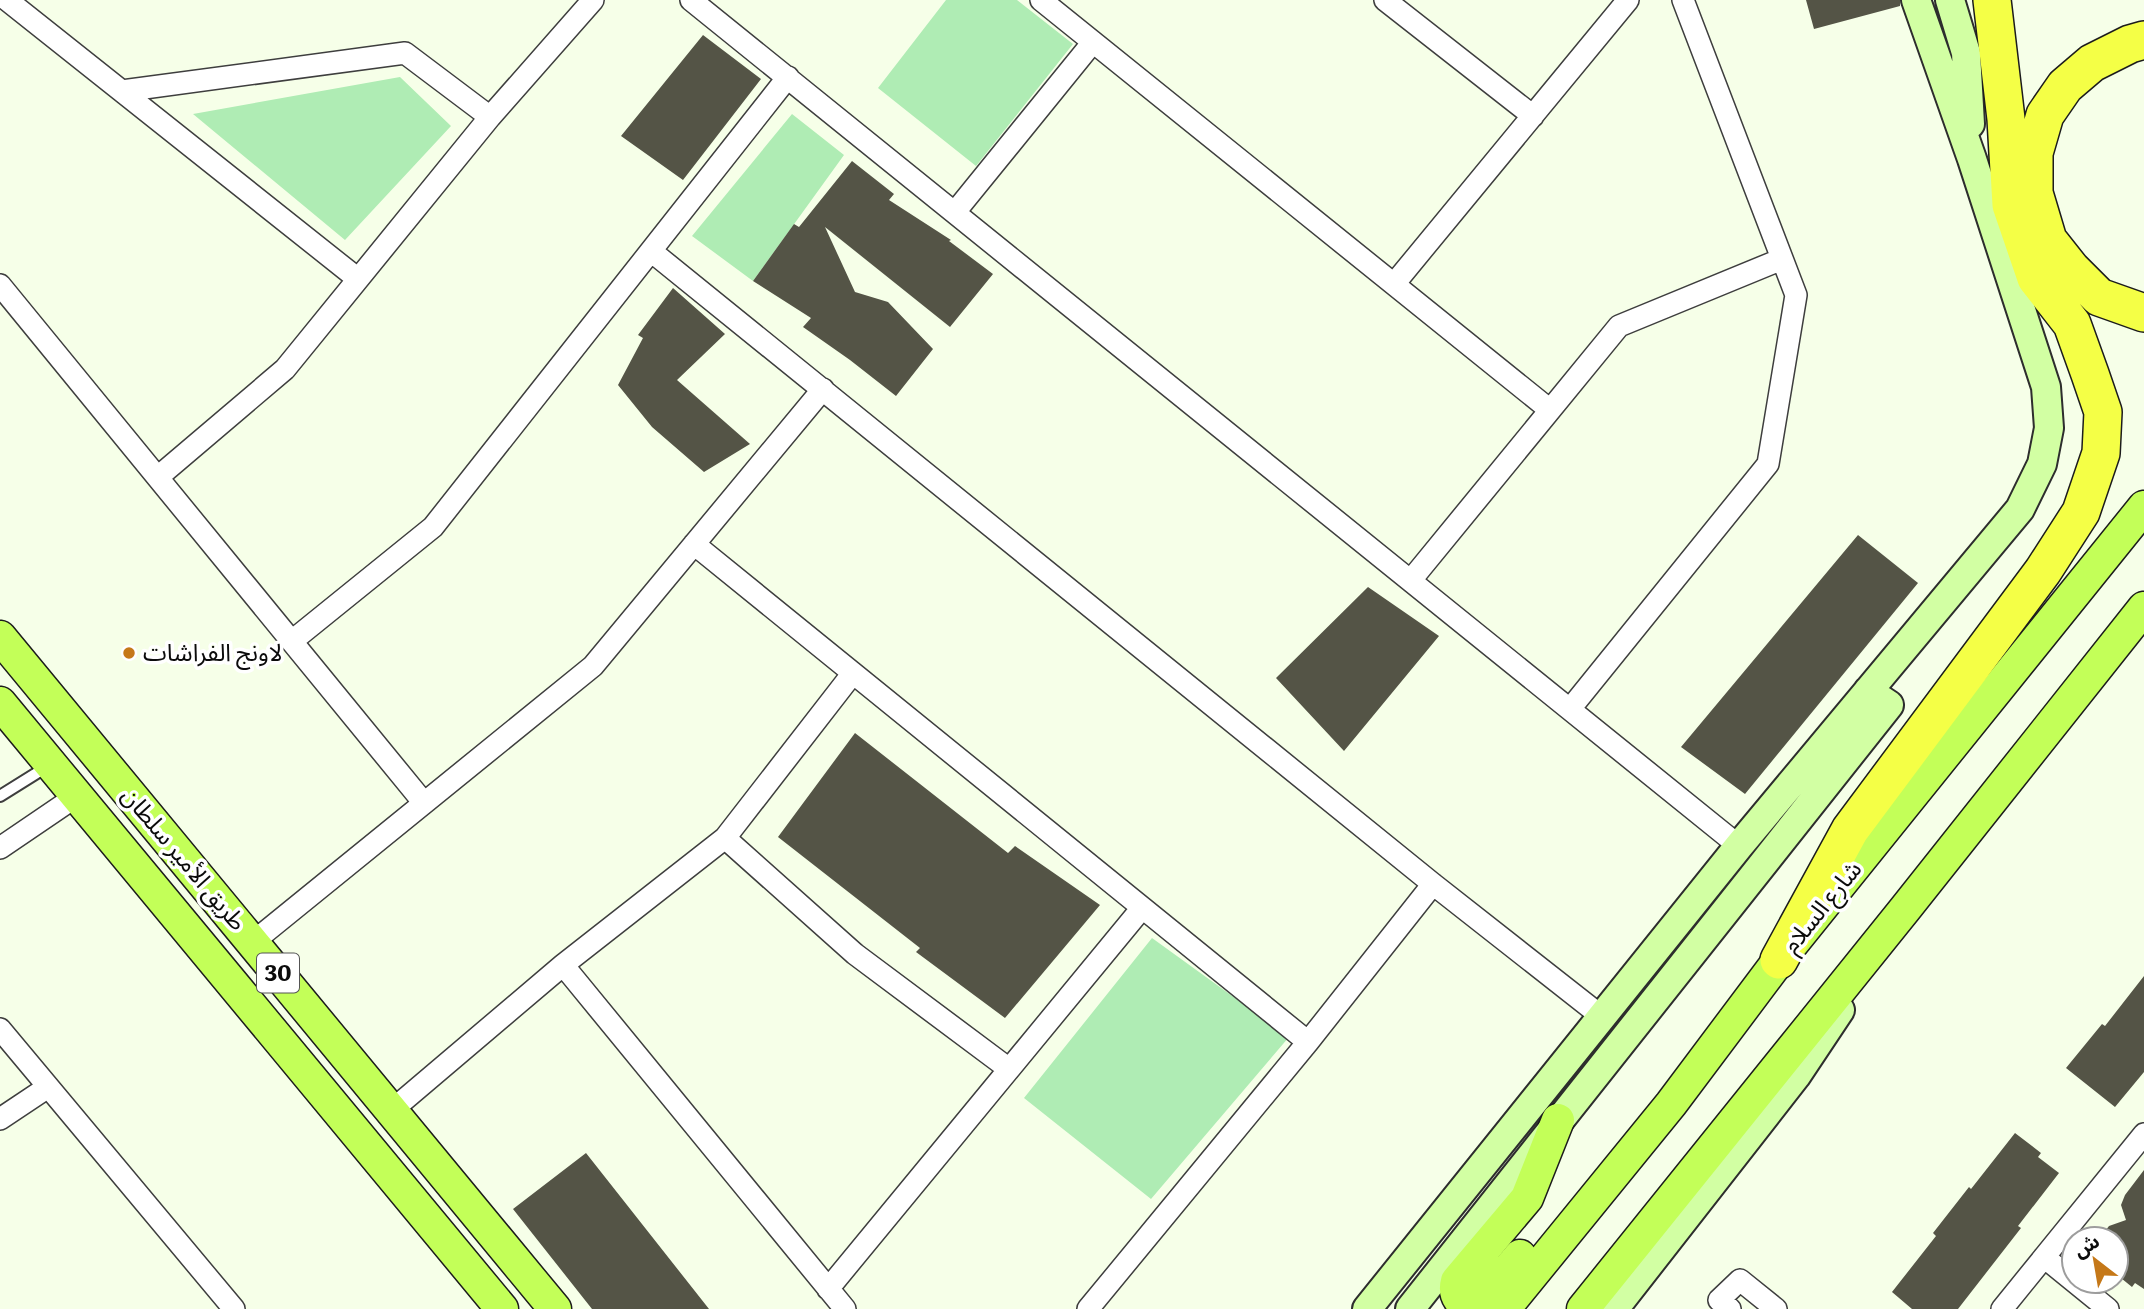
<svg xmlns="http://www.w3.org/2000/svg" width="2144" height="1309" font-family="Literata,'Noto Sans Arabic',serif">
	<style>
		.park { fill: #afecb4 }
		.building { fill: #545446 }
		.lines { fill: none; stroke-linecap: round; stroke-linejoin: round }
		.service-casing { stroke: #3e3e3e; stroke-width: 14 }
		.minor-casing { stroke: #3e3e3e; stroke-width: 24 }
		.secondary-casing { stroke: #2d2d2d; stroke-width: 32 }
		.primary-casing { stroke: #1c1c1c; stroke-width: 35 }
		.motorway-casing { stroke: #1c1c1c; stroke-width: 40 }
		.service { stroke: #fff; stroke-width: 10 }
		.minor { stroke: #fff; stroke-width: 21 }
		.secondary { stroke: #d2ffa3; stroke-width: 28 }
		.primary { stroke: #c3ff58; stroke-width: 32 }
		.motorway { stroke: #f4ff46; stroke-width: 37 }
		.poi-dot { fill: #c57818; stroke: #fff; stroke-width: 2.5 }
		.labels { text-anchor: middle; stroke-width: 7; stroke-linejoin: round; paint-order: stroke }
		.shield { fill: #fff; stroke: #545454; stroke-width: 2 }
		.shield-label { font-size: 23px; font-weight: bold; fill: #0b0b0b }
		.poi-label { font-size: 24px; fill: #0b0b0b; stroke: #fff; text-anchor: start }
		.street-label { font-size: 24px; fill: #0b0b0b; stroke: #fff }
	</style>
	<rect width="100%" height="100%" fill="#f6ffe8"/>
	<path class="park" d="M946 0H1017L1073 44 976 166 878 88Z
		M400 77 451 126 345 240 193 114Z
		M792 114 844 155 753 281 692 236Z
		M1152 938 1289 1037 1151 1199 1024 1098Z"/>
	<path class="building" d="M1806 0H1900V6L1814 29Z
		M703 35 761 79 683 180 621 136Z
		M852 161 894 194 889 200 951 240 949 241 993 274 950 327 825 227 855 292 888 302 933 349 896 396 850 360 803 327 811 318 753 281 794 224 799 227Z
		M673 288 725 334 677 380 750 444 704 472 652 427 618 385 643 338 638 335Z
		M1858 535 1918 583 1745 794 1681 747Z
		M1368 587 1439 636 1344 751 1276 678Z
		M855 733 1008 853 1015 846 1100 905 1005 1018 916 952 920 948 778 837Z
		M2144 976V1072L2115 1107 2066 1068 2102 1024 2105 1026Z
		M2015 1133 2041 1153 2038 1157 2059 1173 2018 1226 2021 1228 1958 1309H1912L1892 1292 1936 1236 1933 1233 1969 1187 1971 1189Z
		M586 1153 709 1309H592L513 1209Z
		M2144 1170V1289L2135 1283 2132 1287 2116 1274V1239H2099L2109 1226 2126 1220 2121 1205 2125 1195Z"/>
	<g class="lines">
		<g class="service-casing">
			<path id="service" d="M0 796 48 766"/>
		</g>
		<g class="minor-casing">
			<path id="minor" d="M7 0 358 279
				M691 0 1739 846
				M1041 0 1550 410
				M1385 0 1533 116
				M122 91 405 53 490 117
				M955 212 1093 42
				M651 251 1433 884 1601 1016
				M1394 284 1628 0
				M0 285 424 803
				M158 477 285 369 490 117 593 0
				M694 544 1308 1042
				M1411 580 1619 326 1782 259
				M292 641 433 527 788 77
				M1570 709 1768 464 1796 295 1683 0
				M725 838 855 954 1009 1069
				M0 848 78 795
				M253 942 593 666 823 389
				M563 965 845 1309
				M0 1029 234 1309
				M391 1111 563 965 725 838 853 673
				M0 1119 48 1087
				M2044 1257 2108 1309
				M828 1289 1142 908
				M1088 1309 1308 1042 1433 884
				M1730 1309 1719 1300 1740 1280 1776 1309
				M2002 1309 2144 1134"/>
		</g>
		<g class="secondary-casing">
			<path id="secondary" d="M1950 0 1966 53 1970 124
				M1367 1309 1739 846 2020 509 2042 464 2049 428 2046 387 1972 159 1916 0
				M1410 1309 1889 705 1868 691
				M1614 1309 1796 1076 1840 1010"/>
		</g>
		<g class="primary-casing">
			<path id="primary" d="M0 637 555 1309
				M0 703 502 1309
				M1520 1256 1481 1302 1466 1306C1457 1299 1454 1292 1457 1281L1527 1198 1558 1120
				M1504 1309 1671 1104 1779 960 2144 507
				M1583 1309 1905 909 2144 608"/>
		</g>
		<g class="motorway-casing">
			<path id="motorway" d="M2144 40 2130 44 2092 63 2065 86 2045 115 2034 153V193L2048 240 2071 269 2099 297 2144 313
				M1779 960 1850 830 2043 571 2081 512 2101 453 2103 412 2090 374 2072 324 2036 278 2011 205 2006 119 1992 0"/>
		</g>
		<use href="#service" class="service"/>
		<use href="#minor" class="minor"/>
		<use href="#secondary" class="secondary"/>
		<use href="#primary" class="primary"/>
		<use href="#motorway" class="motorway"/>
	</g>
	<circle class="poi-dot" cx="129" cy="653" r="7"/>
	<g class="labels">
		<rect class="shield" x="257" y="953.5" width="42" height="39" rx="5"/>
		<g class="shield-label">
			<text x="278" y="981">30</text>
		</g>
		<g class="poi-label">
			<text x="143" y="661">لاونج الفراشات</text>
		</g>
		<g class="street-label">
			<text transform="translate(184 859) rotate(50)" y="8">طريق الأمير سلطان</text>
			<text transform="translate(1822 907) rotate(-51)" y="8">شارع السلام</text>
		</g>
	</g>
	<g transform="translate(2095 1260) rotate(329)"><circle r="33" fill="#ffffff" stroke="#9d9d9d" stroke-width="2"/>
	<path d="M0-5L12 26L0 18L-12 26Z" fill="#c57818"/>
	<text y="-10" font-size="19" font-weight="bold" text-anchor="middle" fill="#0b0b0b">ش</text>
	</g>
</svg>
